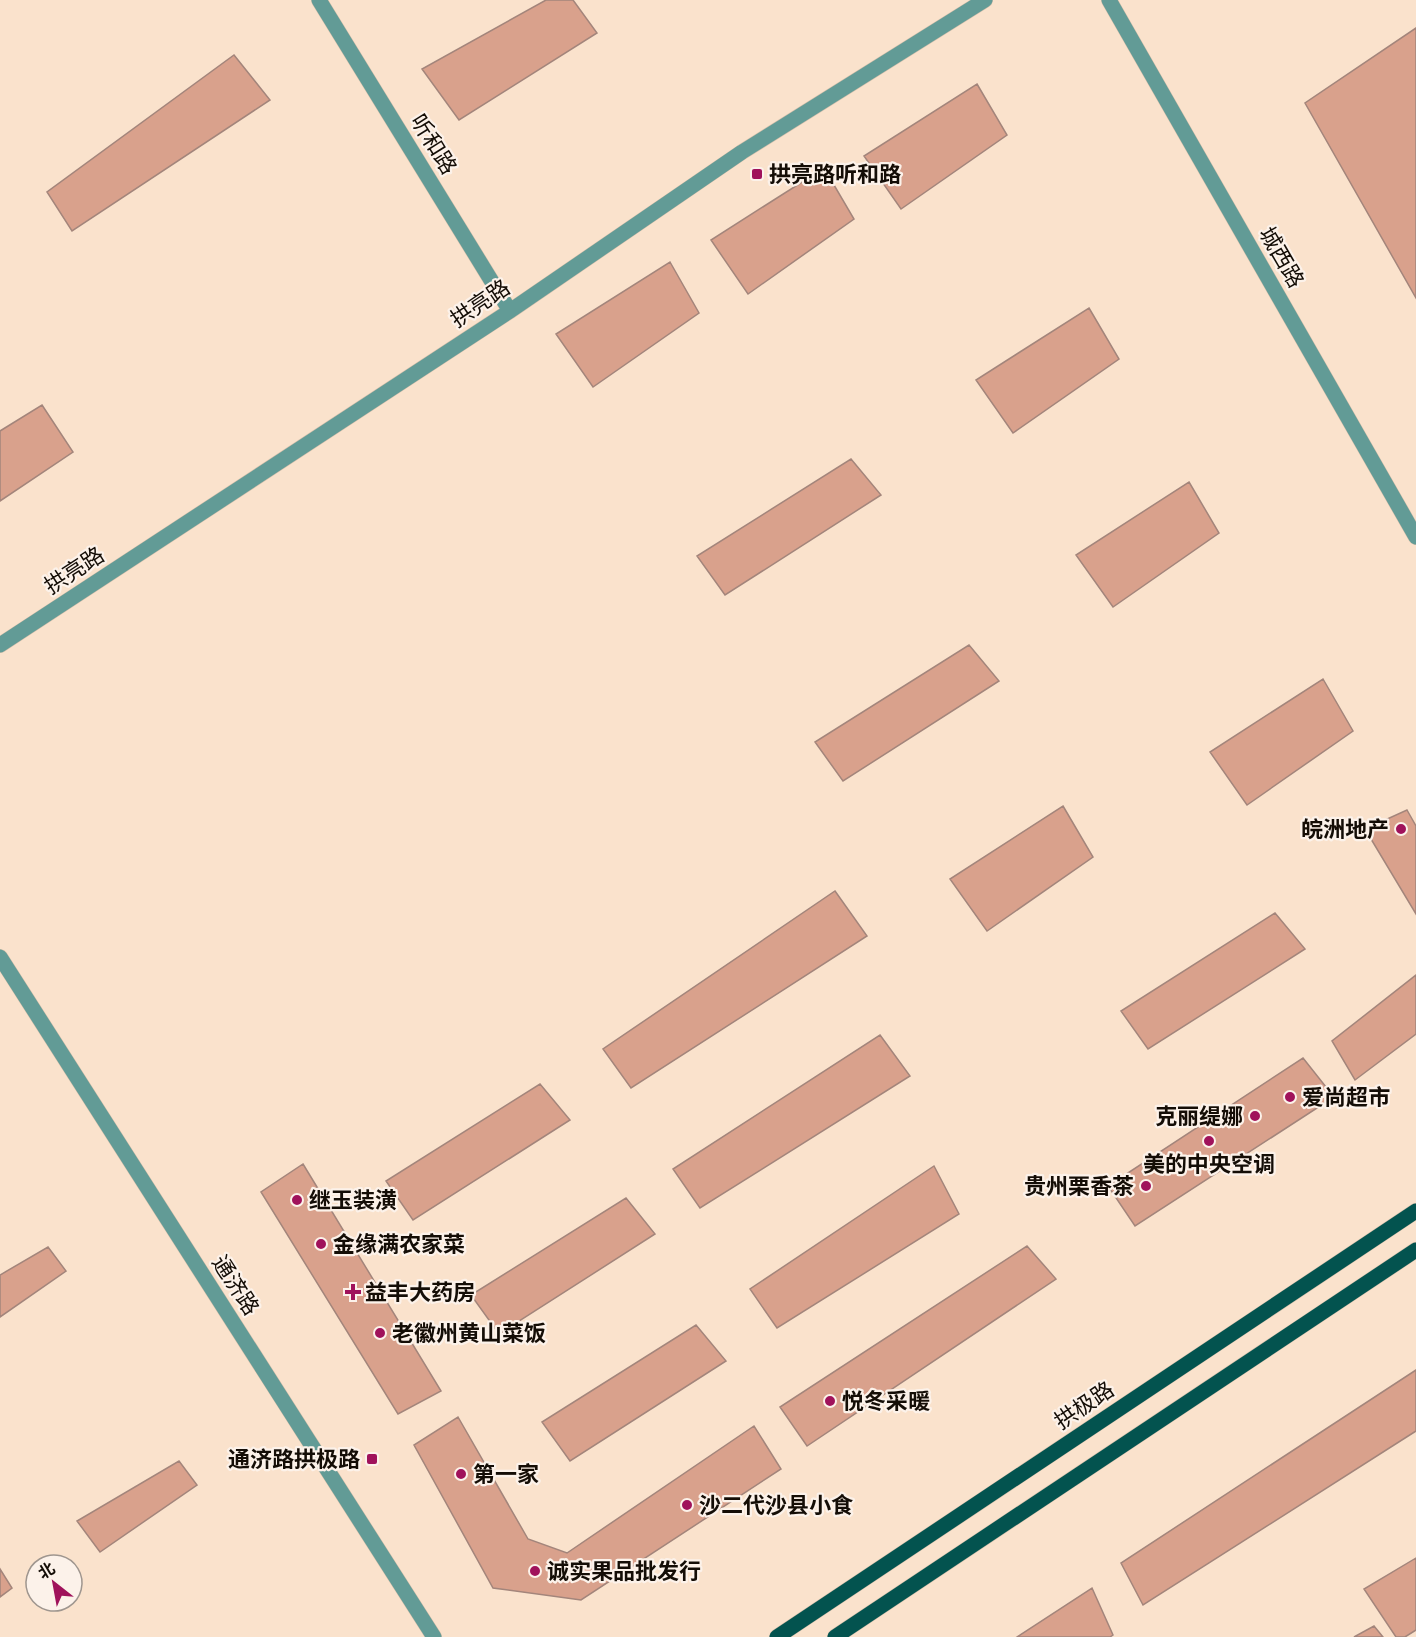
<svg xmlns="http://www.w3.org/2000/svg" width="1416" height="1637" font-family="Spectral,'Noto Sans SC',serif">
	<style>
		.building { fill: #d9a18c; stroke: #a3857b; stroke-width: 1.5 }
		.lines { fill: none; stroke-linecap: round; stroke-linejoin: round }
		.minor-casing { stroke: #d5c0ac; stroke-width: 16 }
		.major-casing { stroke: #d5c0ac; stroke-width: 16 }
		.minor { stroke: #629b96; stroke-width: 15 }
		.major { stroke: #03534f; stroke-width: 15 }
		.poi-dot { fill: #a0125b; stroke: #fcf2ea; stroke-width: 2 }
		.labels { text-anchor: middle; stroke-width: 4.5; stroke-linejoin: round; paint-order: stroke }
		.street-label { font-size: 22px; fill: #140d06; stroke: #fcf2ea }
		.poi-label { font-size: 22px; font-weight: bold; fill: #140d06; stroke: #fcf2ea; text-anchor: start }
	</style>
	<rect width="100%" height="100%" fill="#fae2cc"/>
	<path class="building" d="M546 0H573L597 33 459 120 422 69Z
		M1416 28V298L1305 103Z
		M234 55 270 100 72 231 47 192Z
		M977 84 1007 135 901 209 864 156Z
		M824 168 854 219 748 294 711 240Z
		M670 262 699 313 593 387 556 334Z
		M1089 308 1119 359 1013 433 976 380Z
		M42 405 73 452 0 501V431Z
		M851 459 881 495 725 595 697 556Z
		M1189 482 1219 533 1113 607 1076 555Z
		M969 645 999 681 843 781 815 742Z
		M1323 679 1353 731 1247 805 1210 752Z
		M1063 806 1093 857 987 931 950 879Z
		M1407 810 1416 826V914L1365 829Z
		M835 891 867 936 631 1088 603 1049Z
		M1275 913 1305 949 1148 1049 1121 1011Z
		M1416 975V1034L1355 1080 1332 1041Z
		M880 1035 910 1076 700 1208 673 1169Z
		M1303 1058 1334 1097 1135 1226 1108 1186Z
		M540 1084 570 1120 413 1220 386 1181Z
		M303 1164 441 1391 398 1414 261 1192Z
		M934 1166 959 1214 777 1328 750 1289Z
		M626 1198 655 1234 499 1334 471 1295Z
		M1027 1246 1056 1279 807 1446 780 1407Z
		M48 1247 66 1271 0 1317V1275Z
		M696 1325 726 1361 570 1461 542 1422Z
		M1416 1370V1431L1143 1605 1121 1563Z
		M458 1417 528 1539 567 1553 754 1426 781 1469 581 1600 493 1588 414 1445Z
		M179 1461 197 1485 100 1552 77 1521Z
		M1416 1558V1630L1405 1637H1396L1364 1589Z
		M0 1569 12 1588 0 1597Z
		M1092 1588 1113 1635 1110 1637H1017Z
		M1374 1626 1383 1637H1354Z"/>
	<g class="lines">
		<g class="minor-casing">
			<path id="minor" d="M319 0 510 311
				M1109 0 1416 537
				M0 645 510 311 742 152 985 0
				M0 957 434 1637"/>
		</g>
		<g class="major-casing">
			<path id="major" d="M777 1637 1416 1211
				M835 1637 1416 1250"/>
		</g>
		<use href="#minor" class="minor"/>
		<use href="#major" class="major"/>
	</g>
	<g class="poi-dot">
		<rect x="751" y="168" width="12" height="12" rx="3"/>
		<circle cx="1401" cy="829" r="6"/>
		<circle cx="1290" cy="1097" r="6"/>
		<circle cx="1255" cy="1116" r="6"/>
		<circle cx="1209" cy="1141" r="6"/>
		<circle cx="1146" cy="1186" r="6"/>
		<circle cx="297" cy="1200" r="6"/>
		<circle cx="321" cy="1244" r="6"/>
		<path d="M350 1283h6v6h6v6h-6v6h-6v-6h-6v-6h6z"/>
		<circle cx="380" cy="1333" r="6"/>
		<circle cx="830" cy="1401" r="6"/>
		<rect x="366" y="1453" width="12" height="12" rx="3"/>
		<circle cx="461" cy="1474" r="6"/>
		<circle cx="687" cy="1505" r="6"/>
		<circle cx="535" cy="1571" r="6"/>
	</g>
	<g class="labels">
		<g class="street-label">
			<text transform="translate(434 144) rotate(58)" y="8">听和路</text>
			<text transform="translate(1282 257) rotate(60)" y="8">城西路</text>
			<text transform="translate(480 303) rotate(-34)" y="8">拱亮路</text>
			<text transform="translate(74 570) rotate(-33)" y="8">拱亮路</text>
			<text transform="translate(236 1285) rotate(57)" y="8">通济路</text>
			<text transform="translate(1084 1405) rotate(-34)" y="8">拱极路</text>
		</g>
		<g class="poi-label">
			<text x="769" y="182">拱亮路听和路</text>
			<text x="1389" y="837" text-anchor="end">皖洲地产</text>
			<text x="1302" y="1105">爱尚超市</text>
			<text x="1243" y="1124" text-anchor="end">克丽缇娜</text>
			<text x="1209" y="1172" text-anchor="middle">美的中央空调</text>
			<text x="1134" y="1194" text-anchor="end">贵州栗香茶</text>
			<text x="309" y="1208">继玉装潢</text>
			<text x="333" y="1252">金缘满农家菜</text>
			<text x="365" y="1300">益丰大药房</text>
			<text x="392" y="1341">老徽州黄山菜饭</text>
			<text x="842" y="1409">悦冬采暖</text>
			<text x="360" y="1467" text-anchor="end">通济路拱极路</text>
			<text x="473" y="1482">第一家</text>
			<text x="699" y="1513">沙二代沙县小食</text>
			<text x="547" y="1579">诚实果品批发行</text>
		</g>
	</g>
	<g transform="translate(54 1583) rotate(329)"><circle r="28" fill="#fcf2ea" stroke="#9f968f" stroke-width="1.5"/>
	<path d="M0-4.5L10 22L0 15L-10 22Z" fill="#a0125b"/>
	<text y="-9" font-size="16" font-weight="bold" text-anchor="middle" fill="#140d06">北</text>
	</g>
</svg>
